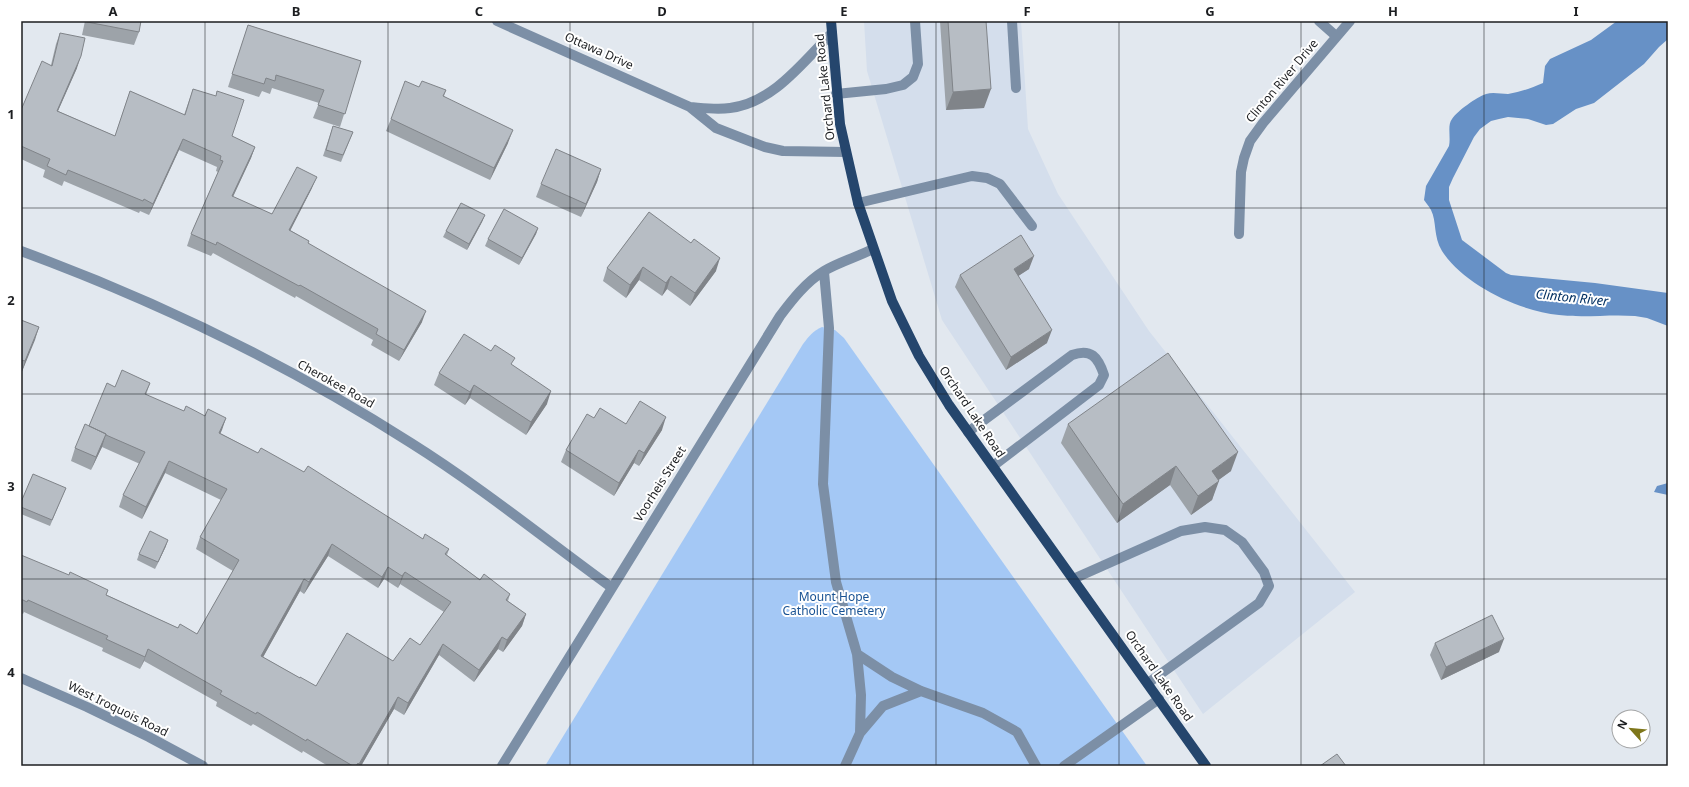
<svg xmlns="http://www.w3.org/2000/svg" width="1689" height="787" font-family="'Noto Sans',sans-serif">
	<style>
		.built { fill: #d4deec }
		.green { fill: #a4c8f5 }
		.water { fill: #6791c6 }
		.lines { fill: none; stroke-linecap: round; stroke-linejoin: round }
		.minor { stroke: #7c8fa6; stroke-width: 10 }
		.major { stroke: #25466d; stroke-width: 10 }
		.wall { fill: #9da3a9; fill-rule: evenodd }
		.shaded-wall { fill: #808489 }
		.building { fill: #b7bdc4; stroke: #808489; fill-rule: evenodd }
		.grid { fill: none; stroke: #1c1e21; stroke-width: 1; stroke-opacity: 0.55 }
		.labels { text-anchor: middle; stroke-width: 4; stroke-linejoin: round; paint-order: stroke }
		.street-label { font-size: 12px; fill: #1c1e21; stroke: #fff }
		.park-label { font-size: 12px; fill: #185293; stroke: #fff }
		.water-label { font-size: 13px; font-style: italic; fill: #043162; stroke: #fff }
		.neatline { fill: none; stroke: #1c1e21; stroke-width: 1.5 }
		.grid-label { font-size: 13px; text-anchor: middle; font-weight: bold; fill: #1c1e21 }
	</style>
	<rect width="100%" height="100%" fill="#e2e8ef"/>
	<path class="built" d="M864 21H1021L1028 129 1058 194 1149 331 1355 592 1203 714 942 320 867 71Z"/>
	<path class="green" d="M822 327 835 330 844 338 1147 766H545L803 344C809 336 813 331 822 327Z"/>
	<path class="water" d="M1617 21H1668V39L1659 47 1644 64 1594 103 1576 109 1553 124 1546 125 1528 119 1508 117 1499 119 1491 121 1480 129 1474 137 1453 178 1449 187V200L1462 240 1506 273 1511 275 1595 283 1668 293V326L1647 318 1635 316C1610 314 1584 318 1559 315 1519 311 1464 285 1442 251 1433 236 1437 222 1431 210 1429 206 1426 203 1424 200L1426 186 1449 146C1451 137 1447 125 1452 119 1457 111 1477 97 1486 94 1493 92 1501 94 1508 94 1521 92 1531 88 1543 83L1545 66 1550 59 1591 40Z
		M1668 483V495L1654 492 1657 486Z"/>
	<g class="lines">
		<path class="minor" d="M497 21 690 107 716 128 765 147 783 151 846 152
			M1012 21 1016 88
			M1319 21 1336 36
			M836 94 886 89 903 85 913 77 918 64 915 21
			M690 107C703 108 717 110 730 108 773 103 803 62 832 33
			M858 203 972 176 987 178 1000 184 1032 226
			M1239 234 1241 172 1244 158 1250 141 1263 123 1350 21
			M21 251C157 301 289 365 411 443 481 487 545 539 611 587
			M824 272 829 328 823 484 836 582 857 654 861 695 860 733 845 766
			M968 432 1072 355C1091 348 1098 357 1104 375L1099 385 993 466
			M1073 579 1181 531 1205 527 1225 530 1242 542 1264 572 1269 586 1259 603 1148 683
			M857 654 892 677 921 691 983 713 1017 732 1036 766
			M21 678 87 707 149 737 203 766
			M860 733 883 706 921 691
			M502 766 780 316C792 300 806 282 824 271 839 262 857 257 873 249
			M1064 766 1159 699"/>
		<path class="major" d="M831 21 840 124 858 203 892 301 919 356 949 405 1206 766"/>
	</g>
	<path class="wall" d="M85 21H141L139 32 134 45 82 35Z
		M940 21H986L984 108 946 110Z
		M248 25 361 61 340 127 313 118 319 103 272 88 270 94 262 91 259 97 228 87Z
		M60 33 77 68 58 111 115 136 130 91 184 115 193 89 232 136 255 147 251 158 233 197 272 214 312 188 290 230 309 241 308 243 422 322 399 361 371 345 373 340 296 296 295 298 213 253 211 256 187 246 191 234 218 172 216 171 217 167 179 150 149 215 140 211 139 213 64 181 62 186 43 177 45 170 21 159V110L51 65 56 44Z
		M419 87 446 90 444 96 508 143 490 180 386 131 391 119Z
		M333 126 353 132 341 162 323 156Z
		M601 169 597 182 581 217 536 197 541 184Z
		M649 212 716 271 690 306 667 289 662 296 639 280 626 298 603 281 607 268Z
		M485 215 482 222 467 250 443 237 446 231Z
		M538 228 536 234 519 265 485 246 488 239Z
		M1029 269 1018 276 1047 343 1006 370 955 287 960 275Z
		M21 320 39 327 21 374Z
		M512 365 547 404 526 435 470 398 465 405 434 385 439 373Z
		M150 383 146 395 184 411 205 416 226 418 220 433 258 453 304 472 423 539 449 549 447 555 480 580 510 594 508 601 526 614 522 626 503 652 498 649 474 682 439 655 404 715 394 709 361 766H328L303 751 302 753 253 724 251 726 216 706 217 702 144 661 140 669 102 651 103 648 24 612 23 614 21 613V555L178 628 197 634 233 571 196 549 200 537 221 500 165 473 142 519 119 507 123 495 140 464 102 447 91 470 71 461 75 448 89 426 115 387ZM328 556 378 588 384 579 398 588 400 584 444 612 420 645 393 661 316 686 300 678 263 657 300 591 304 594Z
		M594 418 662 430 639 466 634 463 614 496 561 462 566 450Z
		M1068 424 1231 471 1218 480 1212 500 1191 515 1170 485 1117 523 1061 443Z
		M66 488 50 526 21 514V502Z
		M166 546 155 569 137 560 139 554Z
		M1435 643 1499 652 1441 680 1430 655Z"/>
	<path class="shaded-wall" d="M81 56 77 68 53 122 57 111Z
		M991 89 984 108 946 110 953 92Z
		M513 130 508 143 490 180 494 168Z
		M183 139 179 150 149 215 153 204Z
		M255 147 251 158 228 207 232 196Z
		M601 169 597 182 581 217 586 204Z
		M317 177 312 188 285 241 289 230Z
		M485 215 482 222 467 250 469 244Z
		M538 228 536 234 519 265 522 258Z
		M1034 256 1029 269 1009 282 1014 269Z
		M720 258 716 271 690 306 695 293Z
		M643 267 639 280 626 298 630 285Z
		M671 276 667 289 662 296 666 283Z
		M426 311 422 322 399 361 404 350Z
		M39 327 35 340 21 374 25 361Z
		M1052 330 1047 343 1006 370 1011 357Z
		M474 385 470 398 465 405 470 392Z
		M551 391 547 404 526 435 531 422Z
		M666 417 662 430 639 466 644 453Z
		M226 418 222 430 215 445 219 433Z
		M106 434 102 447 91 470 96 457Z
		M639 450 634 463 614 496 619 483Z
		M1238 452 1231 471 1205 490 1212 471Z
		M169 461 165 473 142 519 146 507Z
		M1176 466 1170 485 1117 523 1123 504Z
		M1219 481 1212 500 1191 515 1198 496Z
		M168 540 166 546 155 569 158 562Z
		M332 544 328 556 304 594 309 582Z
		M388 567 384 579 378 588 382 577Z
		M405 572 400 584 398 588 402 576Z
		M304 579 300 591 257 668 261 656Z
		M526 614 522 626 503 652 507 640Z
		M502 637 498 649 474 682 479 670Z
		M1504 639 1499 652 1441 680 1446 667Z
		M443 644 439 655 404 715 408 703Z
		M148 649 144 661 140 669 145 657Z
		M398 697 394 709 361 766H358Z"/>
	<path class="building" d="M87 21H141L139 32 87 22Z
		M948 21H986L991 89 953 92Z
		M248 25 361 61 345 114 318 105 324 90 276 75 275 81 266 78 264 84 232 74Z
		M60 33 85 38 81 56 57 111 115 136 130 91 185 115 193 89 216 96 217 91 244 100 232 136 255 147 232 196 272 214 297 167 317 177 289 230 309 241 308 243 426 311 404 350 376 334 378 329 300 285 299 286 217 242 216 245 191 234 223 161 220 160 221 156 183 139 153 204 144 199 143 201 68 170 66 175 47 166 50 159 21 146V110L42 61 52 66Z
		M405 81 419 87 422 81 446 90 443 96 513 130 494 168 391 119Z
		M333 126 353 132 343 155 326 150Z
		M556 149 601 169 586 204 541 184Z
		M461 203 485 215 469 244 446 231Z
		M504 209 538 228 522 258 488 239Z
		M649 212 691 243 694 239 720 258 695 293 671 276 666 283 643 267 630 285 607 268Z
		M1021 235 1034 256 1014 269 1052 330 1011 357 960 275Z
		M21 320 39 327 25 361 21 360Z
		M464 334 491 351 495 345 515 358 511 364 551 391 531 422 474 385 470 392 439 373Z
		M1168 353 1238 452 1212 471 1219 481 1198 496 1176 466 1123 504 1068 424Z
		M122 370 150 383 145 394 184 411 186 406 205 416 208 409 226 418 219 433 258 453 261 448 304 472 308 466 423 539 425 534 449 549 445 554 480 580 484 574 510 594 506 600 526 614 507 640 502 637 479 670 443 644 408 703 398 697 359 764 358 763 356 766H353L307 739 306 741 257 712 256 714 220 694 222 691 148 649 145 657 106 639 108 636 28 600 27 602 21 599V555L69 575 70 572 108 590 106 595 178 628 180 624 197 634 239 560 200 537 227 489 169 461 146 507 123 495 145 452 106 435V434L89 426 107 383 115 387ZM332 544 382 577 388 567 402 576 405 572 451 602 420 645 410 638 393 661 347 633 316 686 300 677V678L261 656 304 579 309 582Z
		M640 401 666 417 644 453 639 450 619 483 566 450 587 414 594 418 600 408 626 424Z
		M85 424 106 434 96 457 75 448Z
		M33 474 66 488 52 520 21 507V502Z
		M150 531 168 540 158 562 139 554Z
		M1492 615 1504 639 1446 667 1435 643Z
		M1337 754 1346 766H1320Z"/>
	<path class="grid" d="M205 21V766M388 21V766M570 21V766M753 21V766M936 21V766M1119 21V766M1301 21V766M1484 21V766M21 208H1668M21 394H1668M21 579H1668"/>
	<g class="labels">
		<g class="street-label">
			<text transform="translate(599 51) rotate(24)" y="4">Ottawa Drive</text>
			<text transform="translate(1282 81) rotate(-50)" y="4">Clinton River Drive</text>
			<text transform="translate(825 87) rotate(-96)" y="4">Orchard Lake Road</text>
			<text transform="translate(336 384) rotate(29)" y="4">Cherokee Road</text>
			<text transform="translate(972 412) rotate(56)" y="4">Orchard Lake Road</text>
			<text transform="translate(660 484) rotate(-58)" y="4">Voorheis Street</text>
			<text transform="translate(1159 676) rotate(55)" y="4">Orchard Lake Road</text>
			<text transform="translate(118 709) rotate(26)" y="4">West Iroquois Road</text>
		</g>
		<g class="park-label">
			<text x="834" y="601">Mount Hope<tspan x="834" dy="14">Catholic Cemetery</tspan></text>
		</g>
		<g class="water-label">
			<text transform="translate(1572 297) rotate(6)" y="5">Clinton River</text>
		</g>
	</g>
	<rect width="1689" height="787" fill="none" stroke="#ffffff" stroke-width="44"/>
	<g transform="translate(1631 729) rotate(297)"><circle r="19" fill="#ffffff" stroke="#a4a5a6"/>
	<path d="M0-3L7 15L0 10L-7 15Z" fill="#7e761a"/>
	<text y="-6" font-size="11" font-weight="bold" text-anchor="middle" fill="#1c1e21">N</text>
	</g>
	<rect x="22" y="22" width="1645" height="743" class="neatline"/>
	<g class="grid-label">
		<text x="113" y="16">A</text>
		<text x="296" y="16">B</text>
		<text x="479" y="16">C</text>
		<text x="662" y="16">D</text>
		<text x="844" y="16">E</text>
		<text x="1027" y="16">F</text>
		<text x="1210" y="16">G</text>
		<text x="1393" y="16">H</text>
		<text x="1576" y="16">I</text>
		<text x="11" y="119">1</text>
		<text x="11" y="305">2</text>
		<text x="11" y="491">3</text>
		<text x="11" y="677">4</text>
	</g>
</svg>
